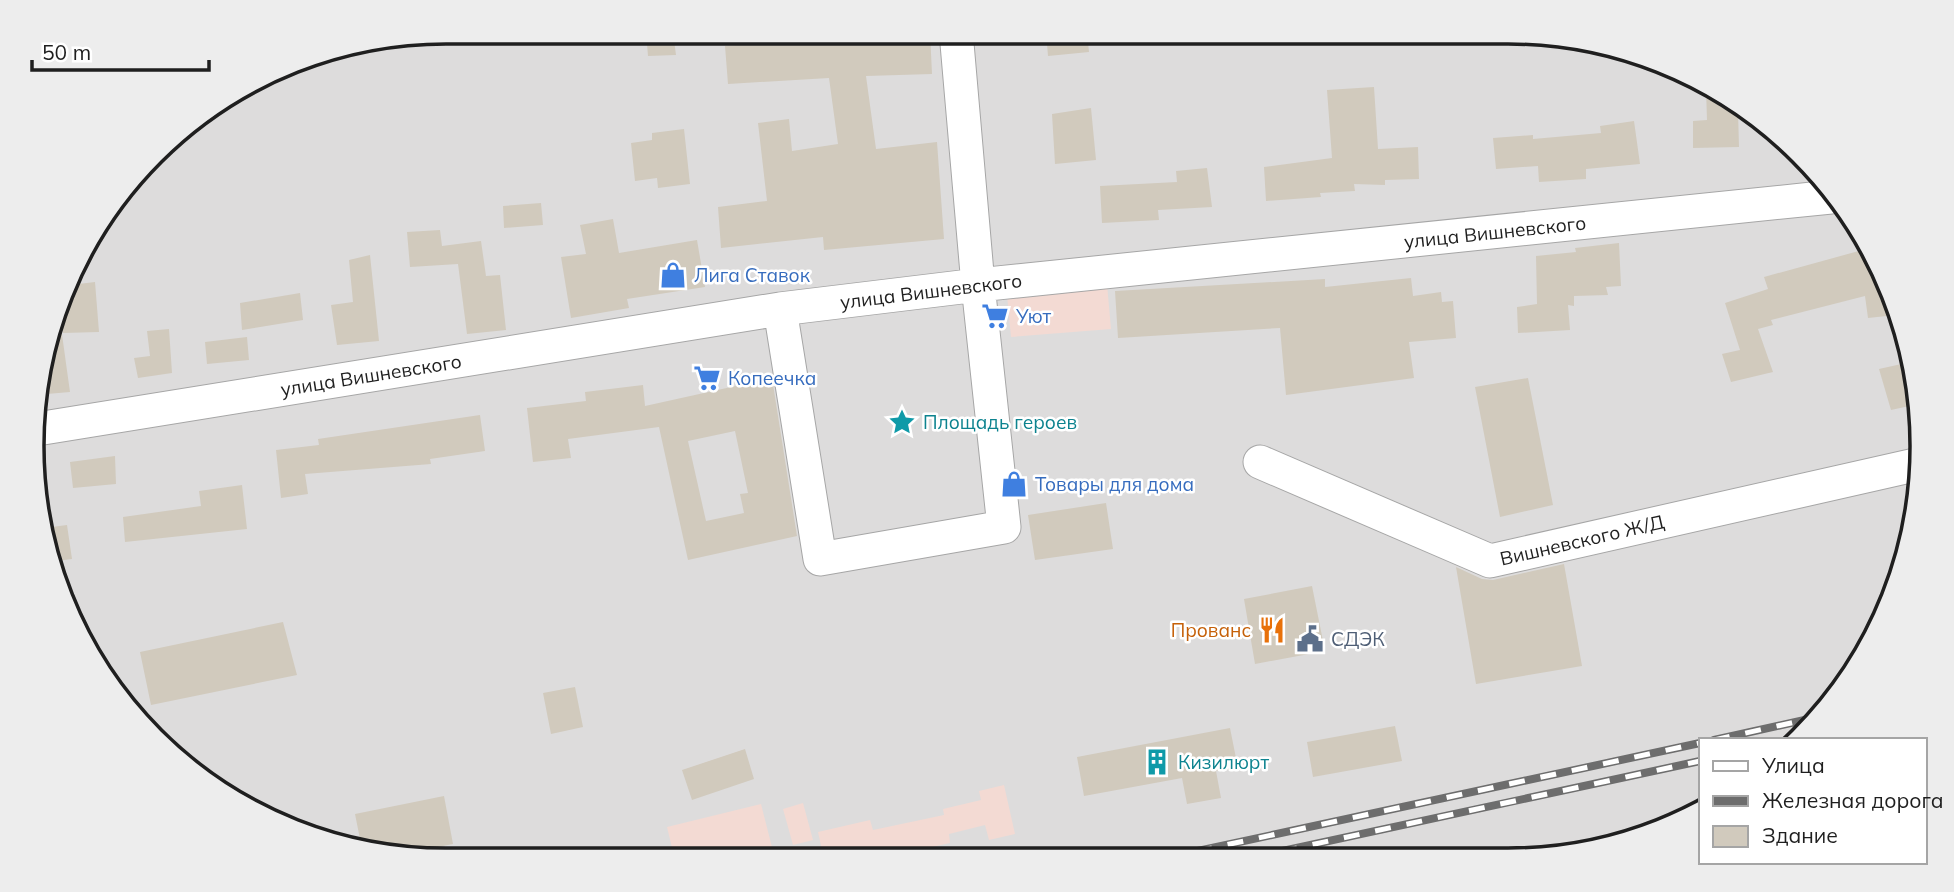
<svg xmlns="http://www.w3.org/2000/svg" width="1954" height="892" font-family="Mulish,sans-serif">
	<style>
		.residential { fill: #dddcdc }
		.commercial { fill: #f3dad3 }
		.building { fill: #d1cabd; fill-rule: evenodd }
		.lines { fill: none; stroke-linecap: round; stroke-linejoin: round }
		.minor-casing { stroke: #a6a6a6; stroke-width: 35 }
		.minor { stroke: #fff; stroke-width: 33 }
		.rail-casing { stroke: #6d6d6d; stroke-width: 8 }
		.rail { stroke: #fff; stroke-width: 5; stroke-dasharray: 16; stroke-linecap: butt }
		.labels { text-anchor: middle; stroke-width: 5; stroke-linejoin: round; paint-order: stroke }
		.street-label { font-size: 19px; fill: #1f1f1f; stroke: #fff }
		.shop-label { font-size: 19px; fill: #366cbe; stroke: #fff; text-anchor: start }
		.culture-label { font-size: 19px; fill: #0d838f; stroke: #fff; text-anchor: start }
		.food-label { font-size: 19px; fill: #c56008; stroke: #fff; text-anchor: end }
		.service-label { font-size: 19px; fill: #4e5e75; stroke: #fff; text-anchor: start }
		.rim { fill: none; stroke: #1f1f1f; stroke-width: 3.5 }
	</style>
	<rect width="100%" height="100%" fill="#f1efe5"/>
	<path class="residential" d="M446 32H1508L1666 63 1801 153 1891 287 1922 446 1891 604 1837 698 1795 740H1700V810L1667 829 1562 857 446 860 288 829 172 757 87 653 35 501 39 366 87 239 173 134 312 54Z"/>
	<path class="commercial" d="M1107 284 1111 329 1011 337 1007 295Z
		M1004 785 1015 834 989 840 985 825 949 834 950 843 880 859H824L818 832 870 820 873 830 944 815 943 809 981 800 979 791Z
		M803 803 813 840 793 845 783 809Z
		M761 804 775 859 675 860 667 827Z"/>
	<path class="building" d="M646 32H673L676 55 648 56Z
		M790 32H930L932 74 866 76 876 149 937 142 944 239 824 250 823 237 721 248 718 207 767 201 758 123 789 119 792 151 838 144 829 78 728 84 725 46 790 40Z
		M1046 32H1087L1089 52 1048 56Z
		M1374 87 1378 149 1418 147 1419 179 1385 180V185L1354 184 1355 191 1320 193 1321 197 1266 201 1264 167 1332 158 1327 90Z
		M1706 89 1738 111 1739 147 1693 148V121L1707 120Z
		M1091 108 1096 160 1055 164 1052 114Z
		M1634 121 1640 164 1586 169V179L1539 182 1538 166 1496 169 1493 138 1533 135V139L1601 133 1600 126Z
		M684 129 690 184 658 188 657 178 635 181 631 143 652 140V133Z
		M1207 168 1212 207 1158 210 1159 220 1102 223 1100 186 1177 182 1176 171Z
		M541 203 543 225 504 228 503 206Z
		M613 219 619 253 697 240 705 287 627 299 629 308 571 318 561 257 586 254 580 225Z
		M440 230 442 246 481 241 486 276 500 275 506 330 467 334 458 264 410 267 407 232Z
		M1619 243 1621 286 1606 287 1608 295 1574 296V306L1568 305 1570 330 1518 333 1517 307 1537 304 1536 256 1576 252 1575 248Z
		M1866 249 1891 287 1896 315 1868 318 1865 296 1771 320 1773 325 1758 329 1773 372 1731 382 1722 354 1740 350 1725 303 1768 289 1764 277Z
		M370 255 379 341 337 345 331 305 353 302 349 260Z
		M1411 278 1413 296 1441 292 1442 302 1453 301 1456 338 1409 342 1414 378 1286 395 1280 328 1118 338 1115 291 1325 279V287Z
		M95 282 99 332 63 333 61 309 70 285Z
		M300 293 303 320 242 330 240 303Z
		M59 313 70 392 47 394 43 356Z
		M169 329 172 373 138 378 134 358 150 356 147 331Z
		M247 337 249 360 207 364 205 342Z
		M1906 363 1914 405 1891 410 1879 369Z
		M772 378 797 536 688 560 659 427 568 439 571 458 533 462 527 408 586 401 585 392 643 385 645 406ZM735 431 748 493 740 494 744 513 706 521 688 441Z
		M1528 378 1553 505 1500 517 1475 387Z
		M480 415 485 451 430 459 431 464 305 474 308 494 281 498 276 450 319 445 318 439Z
		M115 456 116 484 73 488 70 462Z
		M242 485 247 529 125 542 123 517 201 506 199 491Z
		M1106 503 1113 549 1035 560 1028 515Z
		M67 525 72 559 56 561 44 528Z
		M1564 564 1582 666 1476 684 1456 567 1482 579 1493 580Z
		M1312 586 1325 651 1255 664 1244 599Z
		M283 622 297 675 151 705 140 652Z
		M575 687 583 727 551 734 543 693Z
		M1395 726 1402 761 1313 777 1307 742Z
		M1230 728 1238 768 1216 771 1221 798 1187 804 1182 778 1084 796 1077 757Z
		M745 749 754 779 692 800 682 770Z
		M444 796 453 844 408 853 361 844 355 814Z"/>
	<g class="lines">
		<g class="minor-casing">
			<path id="minor" d="M780 309 820 559 1004 527 978 285 956 32
				M37 429 780 309 978 285 1831 197
				M1260 462 1490 561 1919 464"/>
		</g>
		<use href="#minor" class="minor"/>
		<g class="rail-casing">
			<path id="rail" d="M1714 740 1818 717
				M1165 858 1700 743
				M1250 858 1700 761"/>
		</g>
		<use href="#rail" class="rail"/>
	</g>
	<defs>
		<g id="shop-bare" transform="scale(2.1)"><path d="M-5-2.5h2.3a2.7 3.5 0 0 1 5.4 0H5L5.5 6h-11ZM-1.5-2.5h3a1.5 2.3 0 0 0-3 0Z" fill="#3f7fe0" stroke="#fff" stroke-width="2.5" paint-order="stroke"/></g>
		<g id="supermarket-bare" transform="scale(2.1)"><path d="M-6-5.5h2.5l.6 2H6L4.5 2H-2.5L-4.4-4H-6ZM-1.5 3.2a1.3 1.3 0 1 0 .1 0ZM3 3.2a1.3 1.3 0 1 0 .1 0Z" fill="#3f7fe0" stroke="#fff" stroke-width="2.5" paint-order="stroke"/></g>
		<g id="sight-bare" transform="scale(2.1)"><path d="M0-6L1.8-2.2L6-1.7L2.9 1.2L3.7 5.4L0 3.3L-3.7 5.4L-2.9 1.2L-6-1.7L-1.8-2.2Z" fill="#0f9aa8" stroke="#fff" stroke-width="2.5" paint-order="stroke"/></g>
		<g id="restaurant-bare" transform="scale(2.1)"><path d="M-5-6h1v4h1v-4h1v4h1v-4h1v5L-1.5 .5V6h-2V.5L-5-1ZM5-6V6H3V1.5H1.5Q1.5-4 5-6Z" fill="#e8710a" stroke="#fff" stroke-width="2.5" paint-order="stroke"/></g>
		<g id="civic-bare" transform="scale(2.1)"><path d="M-.6-6.5H3V-4.5H.6V-3L4-1V1h2V6H-6V1h2V-1L-.6-3ZM-1.2 2.5V6h2.4V2.5Z" fill="#5c6f8a" stroke="#fff" stroke-width="2.5" paint-order="stroke"/></g>
		<g id="building-bare" transform="scale(2.1)"><path d="M-4-6H4V6H1V3H-1V6H-4ZM-2.5-4.3h1.7v1.8h-1.7ZM.8-4.3h1.7v1.8H.8ZM-2.5-1h1.7V.8h-1.7ZM.8-1h1.7V.8H.8Z" fill="#0f9aa8" stroke="#fff" stroke-width="2.5" paint-order="stroke"/></g>
	</defs>
	<g fill-rule="evenodd">
		<use href="#shop-bare" x="673" y="275"/>
		<use href="#supermarket-bare" x="995" y="316"/>
		<use href="#supermarket-bare" x="707" y="378"/>
		<use href="#sight-bare" x="902" y="422"/>
		<use href="#shop-bare" x="1014" y="484"/>
		<use href="#restaurant-bare" x="1272" y="630"/>
		<use href="#civic-bare" x="1310" y="639"/>
		<use href="#building-bare" x="1157" y="762"/>
	</g>
	<g class="labels">
		<g class="street-label">
			<text transform="translate(1495 232) rotate(-6)" y="7">улица Вишневского</text>
			<text transform="translate(931 291) rotate(-7)" y="7">улица Вишневского</text>
			<text transform="translate(371 375) rotate(-9)" y="7">улица Вишневского</text>
			<text transform="translate(1582 540) rotate(-13)" y="7">Вишневского Ж/Д</text>
		</g>
		<g class="shop-label">
			<text x="694" y="282">Лига Ставок</text>
			<text x="1016" y="323">Уют</text>
			<text x="728" y="385">Копеечка</text>
			<text x="1035" y="491">Товары для дома</text>
		</g>
		<g class="culture-label">
			<text x="923" y="429">Площадь героев</text>
			<text x="1178" y="769">Кизилюрт</text>
		</g>
		<g class="food-label">
			<text x="1251" y="637">Прованс</text>
		</g>
		<g class="service-label">
			<text x="1331" y="646">СДЭК</text>
		</g>
	</g>
	<path d="M0 0H1954V892H0ZM446 44H1508A402 402 0 0 1 1910 446V446A402 402 0 0 1 1508 848H446A402 402 0 0 1 44 446V446A402 402 0 0 1 446 44Z" fill="#ededed" fill-rule="evenodd"/>
	<path class="rim" d="M446 44H1508A402 402 0 0 1 1910 446V446A402 402 0 0 1 1508 848H446A402 402 0 0 1 44 446V446A402 402 0 0 1 446 44Z"/>
	<rect x="1699" y="738" width="228" height="126" fill="#ffffff" stroke="#a5a5a5" stroke-width="2"/>
	<rect x="1713" y="761" width="35" height="10" fill="#ffffff" stroke="#a5a5a5" stroke-width="2"/>
	<text x="1762" y="773" font-size="21" fill="#1f1f1f">Улица</text>
	<rect x="1713" y="796" width="35" height="10" fill="#6d6d6d" stroke="#a5a5a5" stroke-width="2"/>
	<text x="1762" y="808" font-size="21" fill="#1f1f1f">Железная дорога</text>
	<rect x="1713" y="826" width="35" height="21" fill="#d1cabd" stroke="#a5a5a5" stroke-width="2"/>
	<text x="1762" y="843" font-size="21" fill="#1f1f1f">Здание</text>
	<path d="M32 60v10h177v-10" fill="none" stroke="#1f1f1f" stroke-width="3.5"/>
	<text x="42" y="60" font-size="21" fill="#1f1f1f" stroke="#ffffff" stroke-width="5" paint-order="stroke">50 m</text>
</svg>
